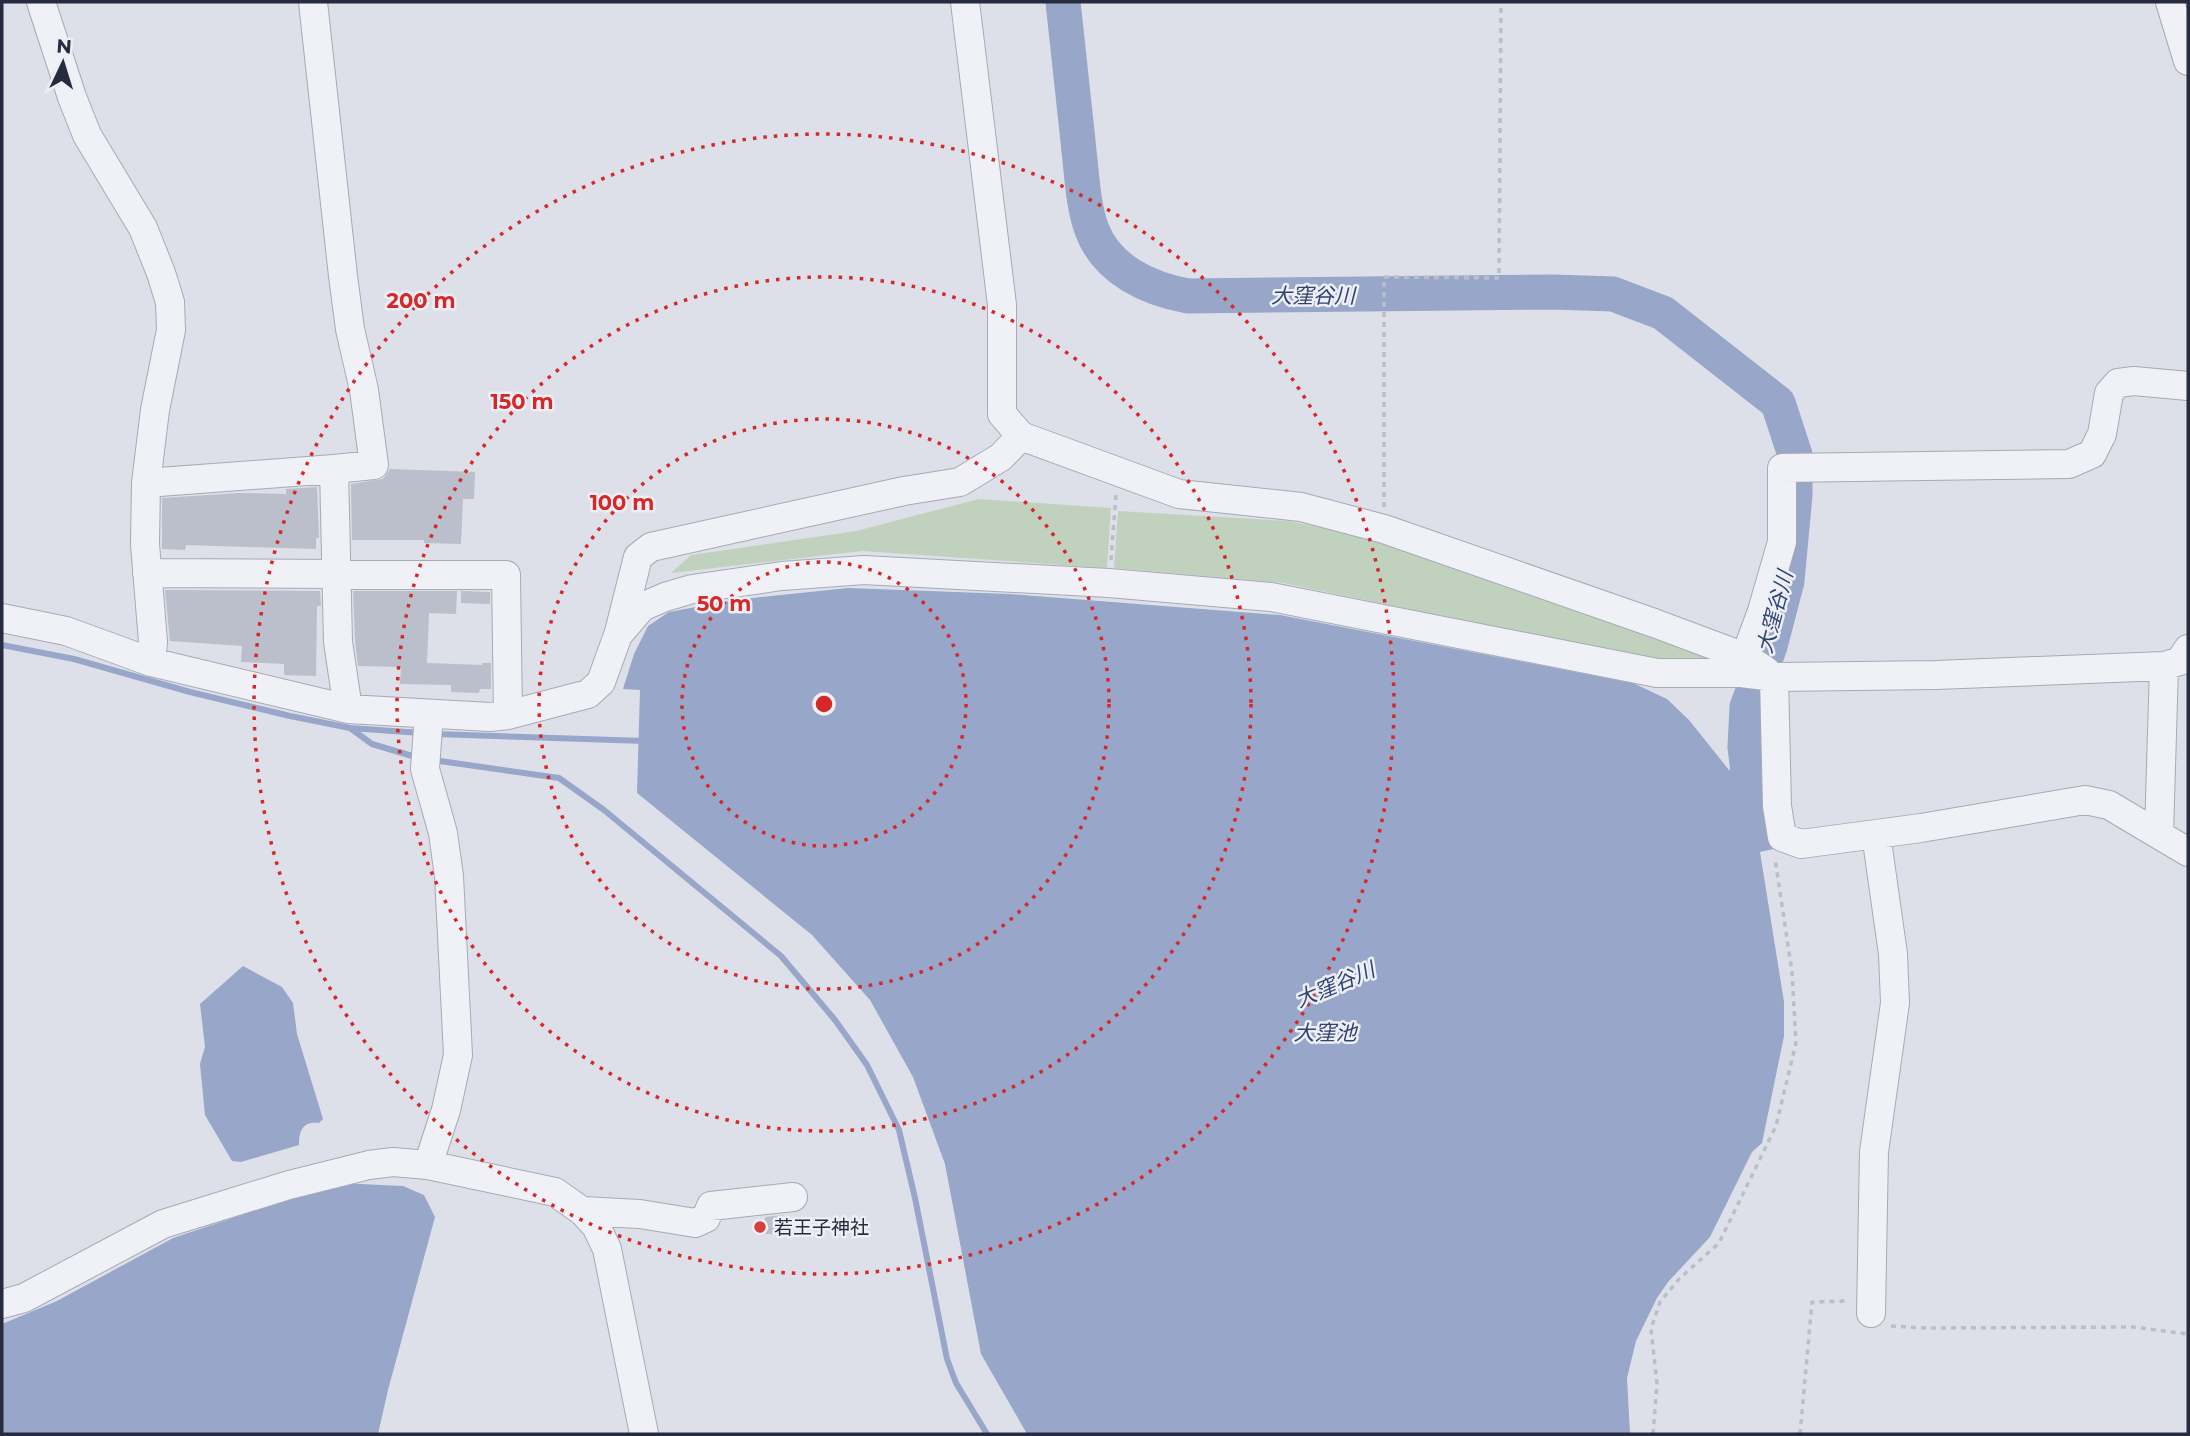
<svg xmlns="http://www.w3.org/2000/svg" width="2190" height="1436" font-family="Montserrat,'Noto Sans JP',sans-serif">
	<style>
		.green { fill: #c0d2be }
		.water { fill: #97a6c9 }
		.lines { fill: none; stroke-linecap: round; stroke-linejoin: round }
		.stream { stroke: #97a6c9; stroke-width: 6 }
		.river { stroke: #97a6c9; stroke-width: 35 }
		.building { fill: #bbbecb }
		.minor-casing { stroke: #a6aab5; stroke-width: 30 }
		.path { stroke: #bbbec6; stroke-width: 3.5; stroke-dasharray: 5 5; stroke-linecap: butt }
		.minor { stroke: #f0f1f6; stroke-width: 28 }
		.ring { fill: none; stroke: #d62828; stroke-width: 3.5; stroke-dasharray: 3.5 7 }
		.poi-dot { fill: #d2413d; stroke: #edeff5; stroke-width: 2.5 }
		.labels { text-anchor: middle; stroke-width: 5; stroke-linejoin: round; paint-order: stroke }
		.poi-label { font-size: 19px; fill: #262b3f; stroke: #edeff5; text-anchor: start }
		.water-label { font-size: 21px; font-style: italic; fill: #2f4274; stroke: #edeff5 }
		.centre { fill: #d62828; stroke: #edeff5; stroke-width: 3.5 }
		.ring-label { font-size: 21px; text-anchor: middle; font-weight: bold; fill: #d62828; stroke: #edeff5; stroke-width: 5; stroke-linejoin: round; paint-order: stroke }
	</style>
	<rect width="100%" height="100%" fill="#dde0e8"/>
	<path class="green" d="M979 499 1111 508 1107 568 862 551 671 573 691 555 856 531Z
		M1118 511 1289 521 1354 534 1537 592 1735 664 1682 666 1283 583 1114 568Z"/>
	<path class="water" d="M848 588 1009 594 1280 615 1633 683 1667 699 1689 720 1729 770 1760 765 1773 849 1760 852 1784 1002V1036L1762 1143 1752 1152 1710 1237 1668 1282 1657 1298 1636 1341 1627 1378 1630 1434H1027L981 1354 945 1164 913 1077 870 1000 812 935 637 793 640 690 623 689 634 654 648 626 669 612 734 600Z
		M243 966 282 987 293 1003 297 1034 323 1119 319 1123C303 1121 299 1130 299 1145L241 1162 232 1161 205 1115 200 1064 205 1047 200 1004Z
		M338 1183 403 1186 424 1195 435 1217 388 1390 378 1434H2V1324L57 1301 173 1238Z"/>
	<g class="lines">
		<path class="stream" d="M2 645 74 659 190 692 290 716 350 728 421 733
			M350 728 372 744 419 758
			M435 734 645 741
			M433 760 559 778 604 810 781 956 835 1020 867 1065 899 1130 915 1198 947 1359 956 1383 987 1434"/>
		<path class="river" d="M1063 2C1068 51 1074 101 1079 151 1082 176 1083 206 1092 230 1107 270 1149 289 1188 296L1553 292 1613 294 1663 313 1778 403 1795 455V495L1787 581 1770 646 1747 707 1745 747 1752 804 1745 807"/>
	</g>
	<path class="building" d="M390 469 475 472 474 499H463L461 544 424 543V540H352L351 484 383 479Z
		M317 487 319 538H316V549L186 545 185 550 162 549V498L240 493 286 494V489Z
		M165 590 320 591 321 606H317L316 676 284 675V664L241 662 242 646 170 641Z
		M353 591H457L456 614 429 613 427 663 482 665V663H491V689H480L479 693 451 692V685L400 684 401 667 358 666 355 641Z
		M461 591 490 592V604L461 603Z
		M783 1215V1234H765V1217Z"/>
	<g class="lines">
		<g class="minor-casing">
			<path id="minor" d="M41 2 72 97 87 135 143 228 161 273 170 302 171 330 155 410 146 483 145 544 153 642 151 662
				M313 2 343 276 350 329 364 390 374 465 334 469 338 642 348 709
				M965 2 1002 305V414L1021 436 1179 494 1301 507 1384 529 1654 623 1745 657 1766 671
				M2170 2 2188 61
				M146 483 334 469
				M147 573 506 575 508 715
				M2 618 66 631 151 662 348 709 490 717 508 715 588 694 601 682 618 635 642 607 665 597 692 589 782 576 864 570 1109 583 1271 597 1657 673H1741L1774 677 1936 675 2164 666
				M619 632 638 557 651 547 904 491 960 482 1001 457 1021 436
				M1745 657 1762 611 1782 542V468L2069 464 2092 454 2102 434 2109 393 2118 383 2134 381 2188 386
				M1774 677 1777 806 1782 837 1801 844 1921 828 2085 800 2109 805 2188 852
				M2159 834 2164 666 2180 661 2188 649
				M428 1165 446 1110 458 1055 449 876 443 833 425 769 429 714
				M582 1211 640 1214 695 1223 706 1218 711 1206 793 1197
				M2 1304 24 1298 163 1224 289 1185 369 1165 393 1162 428 1165 555 1192 582 1211 596 1226 607 1249 644 1434
				M1871 1313 1874 1152 1895 1003 1893 954 1876 834"/>
		</g>
		<path class="path" d="M1384 507V277L1499 278 1501 2
			M1111 560 1116 494
			M1891 1326 1926 1328 2133 1327 2188 1334
			M1653 1434 1657 1384 1651 1329 1660 1302 1679 1279 1719 1243 1776 1126 1796 1043 1792 972 1775 859
			M1800 1434 1812 1302 1849 1301"/>
		<use href="#minor" class="minor"/>
	</g>
	<g class="ring">
		<circle cx="824" cy="704" r="142"/>
		<circle cx="824" cy="704" r="285"/>
		<circle cx="824" cy="704" r="427"/>
		<circle cx="824" cy="704" r="570"/>
	</g>
	<circle class="poi-dot" cx="760" cy="1227" r="7"/>
	<g class="labels">
		<g class="poi-label">
			<text x="774" y="1234">若王子神社</text>
		</g>
		<g class="water-label">
			<text x="1313" y="303">大窪谷川</text>
			<text transform="translate(1775 612) rotate(-75)" y="7">大窪谷川</text>
			<text transform="translate(1335 985) rotate(-23)" y="7">大窪谷川</text>
			<text x="1325" y="1040">大窪池</text>
		</g>
	</g>
	<circle cx="824" cy="704" r="10" class="centre"/>
	<g class="ring-label">
		<text x="421" y="308">200 m</text>
		<text x="522" y="409">150 m</text>
		<text x="622" y="510">100 m</text>
		<text x="724" y="611">50 m</text>
	</g>
	<rect width="2190" height="1436" fill="none" stroke="#262b3f" stroke-width="7"/>
	<g transform="translate(63 63) rotate(4)" stroke="#edeff5" stroke-width="5" paint-order="stroke">
	<path d="M0-5L12 26L0 18L-12 26Z" fill="#262b3f"/>
	<text y="-10" font-size="19" font-weight="bold" text-anchor="middle" fill="#262b3f">N</text>
	</g>
</svg>
